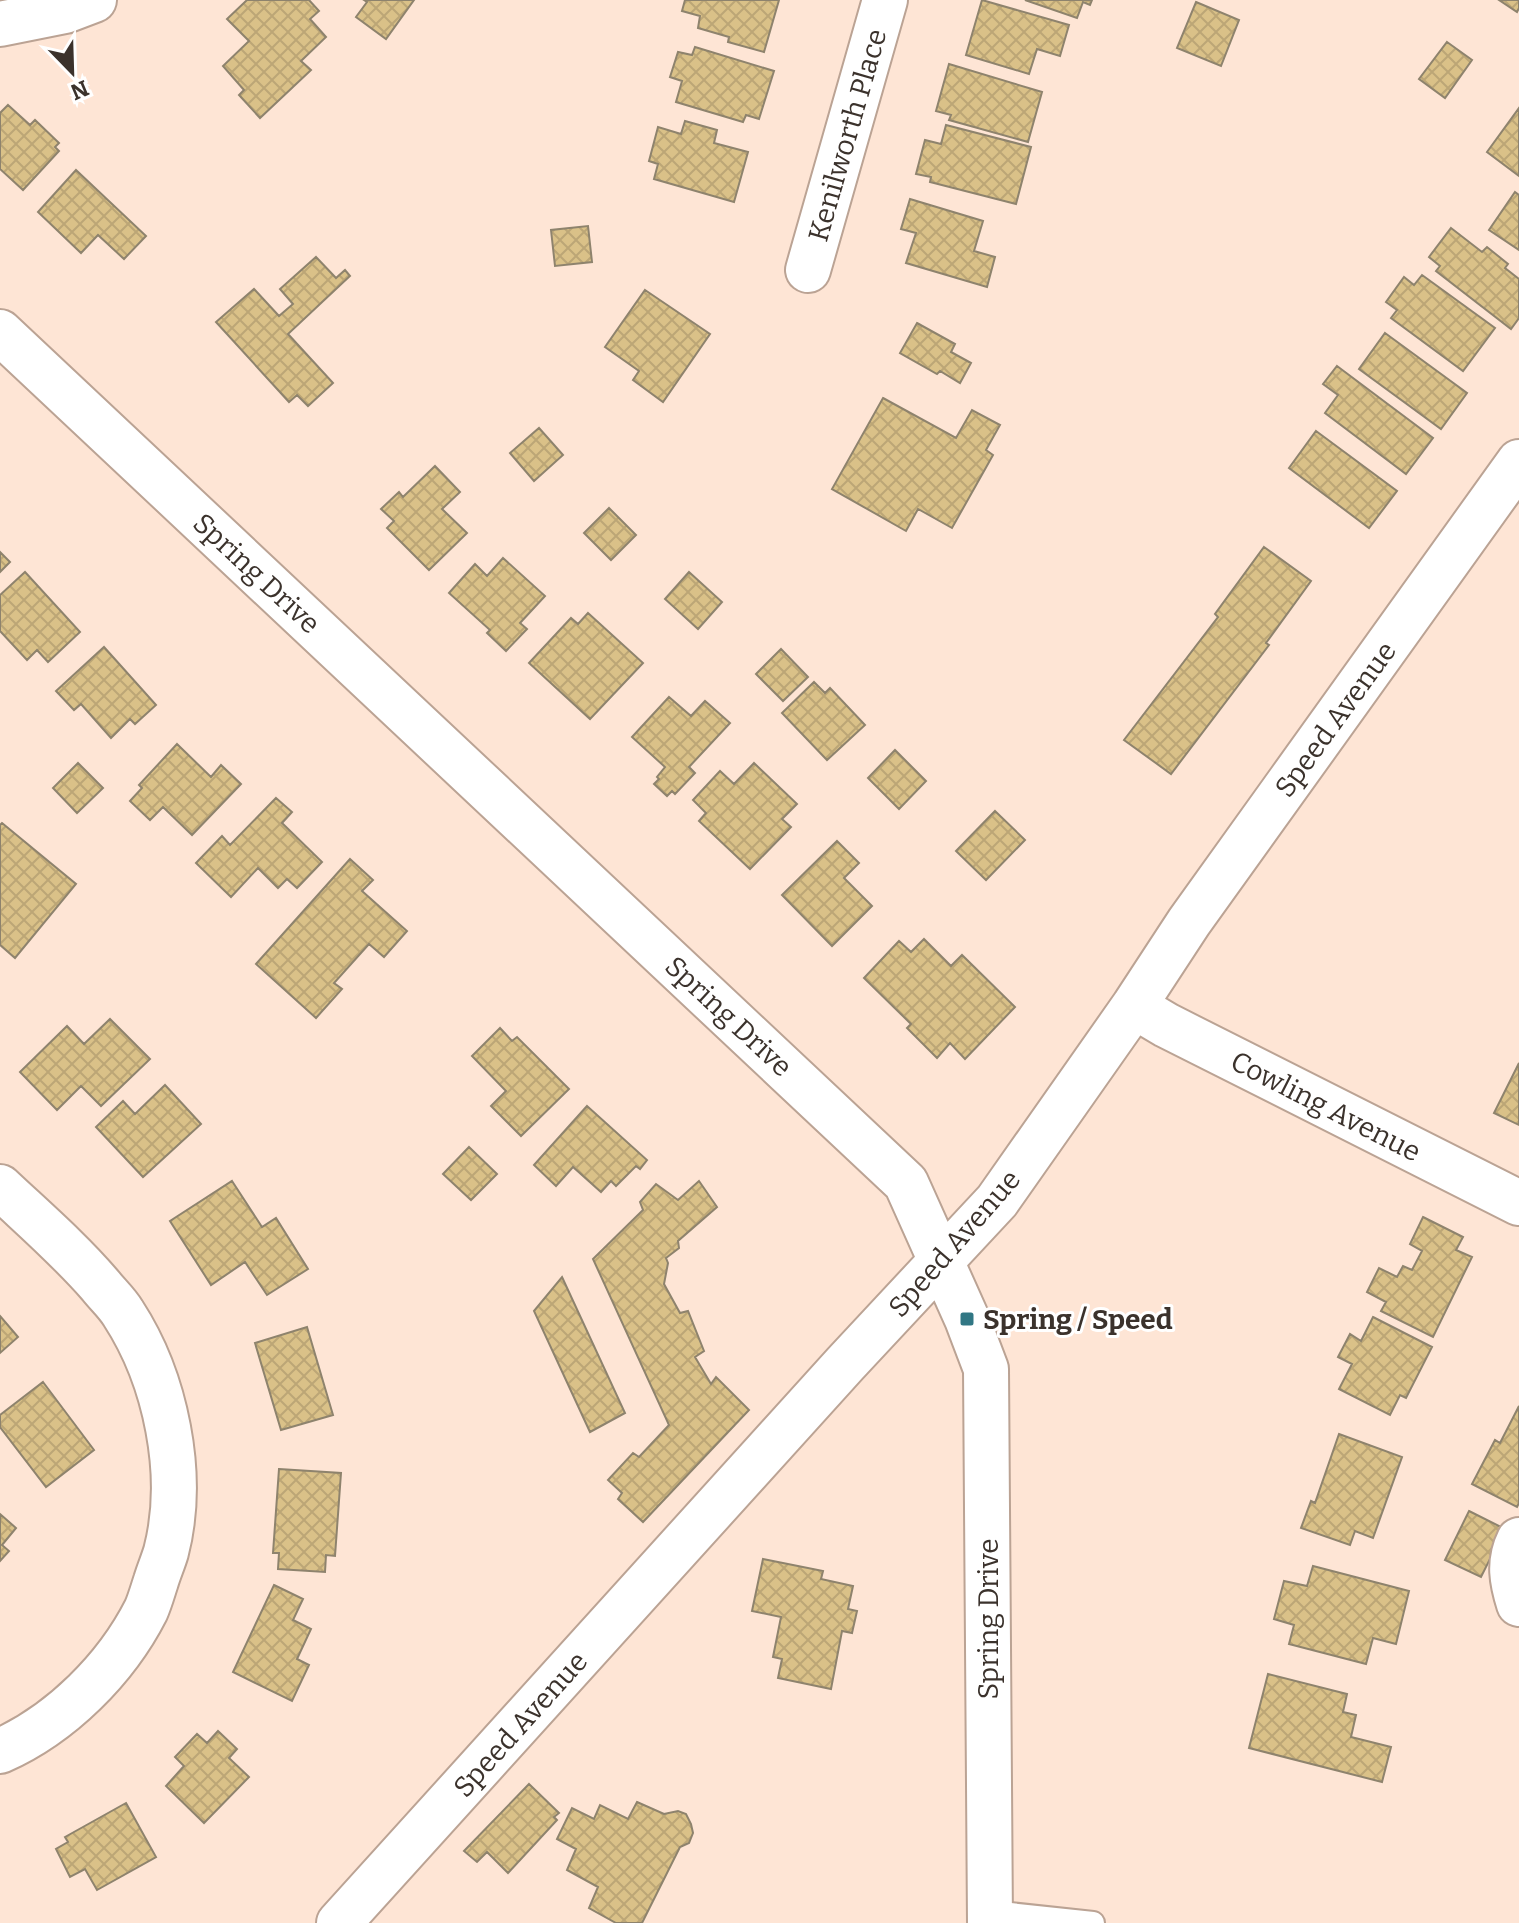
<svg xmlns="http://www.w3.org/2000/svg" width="1519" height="1923" font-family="Bitter,serif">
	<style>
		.building { fill: url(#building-cross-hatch); stroke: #8e836d; stroke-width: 2 }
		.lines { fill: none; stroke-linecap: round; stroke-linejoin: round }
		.service-casing { stroke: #bba394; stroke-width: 26 }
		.minor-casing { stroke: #bba394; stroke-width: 48 }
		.service { stroke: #fff; stroke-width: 22 }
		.minor { stroke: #fff; stroke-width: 44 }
		.poi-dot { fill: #317784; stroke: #fff; stroke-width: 3 }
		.labels { text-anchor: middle; stroke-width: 6; stroke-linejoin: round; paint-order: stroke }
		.street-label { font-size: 28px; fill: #3b322c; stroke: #fff }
		.poi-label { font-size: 28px; font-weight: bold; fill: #3b322c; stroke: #fff; text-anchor: start }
	</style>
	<defs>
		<pattern id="building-cross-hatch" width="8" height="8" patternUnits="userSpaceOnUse" patternTransform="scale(2)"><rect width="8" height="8" fill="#dac188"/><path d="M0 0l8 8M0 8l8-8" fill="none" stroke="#bca676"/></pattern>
	</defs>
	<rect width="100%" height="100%" fill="#fee5d5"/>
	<path class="building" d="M247 0H309L319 11 310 19 326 37 301 61 311 70 260 118 239 95 244 90 223 66 249 41 227 19Z
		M364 0H414L386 39 356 17 367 2Z
		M685 0H779L764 52 728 42 729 37 698 28 700 16 682 11Z
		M982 0 1069 25 1060 56 1037 49 1029 74 966 55Z
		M1025 0H1092L1090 5 1083 2 1077 18Z
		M1499 0H1519V8L1517 12Z
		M1196 2 1239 20 1221 66 1177 48Z
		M1447 42 1472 60 1445 98 1419 79Z
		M695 47 774 71 759 119 746 115 743 122 676 102 682 81 670 77 678 52 692 55Z
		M949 64 1042 92 1028 142 949 120 951 115 936 111Z
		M8 105 30 125 35 120 59 143 55 147 59 151 23 190 0 169V113Z
		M1519 108V176L1487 152Z
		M685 121 717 130 714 143 748 152 734 202 654 179 658 164 649 161 658 127 681 134Z
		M946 125 1031 147 1016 204 930 182 931 177 916 174 925 140 941 144Z
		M76 170 146 236 124 259 98 235 81 253 38 212Z
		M1515 192 1519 195V250L1489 230Z
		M910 199 983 221 974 251 995 257 987 287 906 263 916 233 901 229Z
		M588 226 592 262 555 266 551 230Z
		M1451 228 1482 252 1487 247 1508 264 1505 268 1519 279V318L1511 329 1436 271 1440 266 1429 257Z
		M316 257 336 278 345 270 350 276 288 334 333 383 308 406 297 395 289 402 216 322 254 289 279 316 293 304 280 289Z
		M1422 275 1495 328 1463 371 1391 318 1397 310 1386 302 1404 277 1414 285Z
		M645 290 710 334 663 402 633 380 639 371 605 347Z
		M917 323 955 344 951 352 971 363 960 383 940 371 937 374 900 353Z
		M1385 333 1467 393 1441 429 1359 369Z
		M1337 366 1433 438 1406 474 1325 413 1338 395 1323 384Z
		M883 398 956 438 972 410 1000 425 986 450 993 455 952 528 918 509 906 531 832 489Z
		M539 428 563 455 534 481 510 453Z
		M1316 431 1397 491 1369 528 1289 468Z
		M435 466 460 492 442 509 467 533 429 570 387 528 394 521 381 509 399 492 403 497Z
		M609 508 636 535 611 560 584 533Z
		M1264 547 1311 581 1266 643 1269 645 1171 774 1124 740 1218 617 1215 614Z
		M0 552 10 562 0 572Z
		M503 558 545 596 520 623 527 629 506 651 487 633 490 630 449 593 475 564 487 576Z
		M25 572 80 632 48 662 37 650 27 660 0 631V595Z
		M689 572 722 602 698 629 665 599Z
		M588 613 643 663 590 719 529 663 571 618 578 624Z
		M104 647 156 705 135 724 130 719 111 738 81 704 74 710 56 691Z
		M781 649 808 677 783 701 756 674Z
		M814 682 825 693 830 688 865 725 827 760 782 713Z
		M669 697 691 716 705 701 730 723 689 767 695 773 675 794 672 791 667 796 654 784 659 779 657 777 665 767 632 737Z
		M177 744 211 777 221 765 241 784 192 835 163 807 150 820 130 801 142 788 139 785Z
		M895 750 926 781 899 809 868 778Z
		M78 763 103 788 77 813 53 788Z
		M754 763 797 804 782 819 791 827 750 869 699 821 706 813 693 800 720 771 734 784Z
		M276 798 292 812 282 823 322 862 297 888 287 879 278 888 258 868 231 897 196 863 222 836 230 845Z
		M995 811 1025 840 986 880 956 851Z
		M2 823 76 884 15 958 0 945V825Z
		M837 841 859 863 844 878 872 906 832 946 782 895Z
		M350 859 373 880 362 891 407 931 384 957 369 944 334 983 342 989 316 1018 256 964Z
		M924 939 951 966 962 955 1015 1007 965 1059 950 1043 937 1058 907 1028 911 1024 864 978 899 941 911 952Z
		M110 1019 150 1059 101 1106 81 1086 57 1110 20 1072 67 1026 84 1044Z
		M500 1028 512 1041 517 1037 569 1089 521 1136 491 1106 506 1091 472 1056Z
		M1519 1063V1125L1494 1113Z
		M165 1085 201 1124 143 1177 96 1127 123 1101 135 1114Z
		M587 1106 647 1160 640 1169 636 1166 616 1186 611 1181 601 1192 573 1167 556 1186 534 1165Z
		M469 1147 497 1174 471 1200 443 1174Z
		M232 1181 262 1227 276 1218 308 1269 267 1295 245 1262 211 1285 170 1221Z
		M699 1181 717 1207 678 1241 679 1248 666 1258 668 1263 664 1284 680 1313 688 1311 704 1351 695 1357 711 1384 716 1377 749 1410 643 1522 618 1499 622 1493 608 1480 633 1453 639 1457 669 1425 593 1259 643 1210 640 1202 656 1184 678 1200Z
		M1423 1217 1463 1237 1456 1250 1472 1257 1433 1337 1381 1311 1386 1302 1367 1292 1379 1268 1397 1277 1403 1266 1412 1270 1422 1251 1410 1244Z
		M562 1277 625 1413 590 1432 534 1311Z
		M0 1316 18 1337 0 1353Z
		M1373 1317 1432 1347 1406 1398 1400 1395 1390 1415 1339 1389 1352 1364 1338 1357 1350 1334 1361 1341Z
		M307 1327 333 1415 281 1430 255 1343Z
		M43 1382 94 1450 46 1487 0 1427V1415Z
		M1519 1406V1503L1517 1507 1472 1484 1495 1440 1500 1443Z
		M1339 1434 1402 1457 1373 1538 1355 1531 1350 1545 1301 1528 1311 1501 1315 1503Z
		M279 1469 341 1473 335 1556 326 1555 325 1572 278 1569 279 1553H273Z
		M1469 1511 1505 1529 1481 1577 1445 1560Z
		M0 1514 16 1528 2 1545 9 1551 0 1561Z
		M763 1559 823 1571 821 1579 853 1586 848 1609 857 1611 852 1633 842 1631 831 1689 778 1678 782 1659 773 1657 781 1617 752 1611Z
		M1313 1566 1409 1591 1396 1644 1373 1638 1366 1664 1289 1644 1294 1625 1274 1619 1284 1581 1307 1586Z
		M274 1585 303 1599 293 1620 311 1629 297 1659 309 1665 292 1701 233 1672Z
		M1268 1674 1347 1694 1343 1712 1356 1715 1351 1737 1391 1747 1382 1782 1249 1748Z
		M218 1731 237 1749 229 1758 249 1777 204 1823 166 1786 184 1766 175 1757 197 1734 207 1743Z
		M529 1784 559 1813 554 1817 557 1820 508 1873 487 1852 477 1862 464 1851Z
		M637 1802 664 1814 678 1811 686 1814 691 1824 693 1833 689 1843 680 1847 642 1923H616L589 1908 598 1887 567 1870 576 1849 557 1839 572 1808 594 1819 600 1805 628 1819Z
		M126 1803 156 1857 97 1890 85 1869 70 1877 56 1849 68 1842 65 1837Z"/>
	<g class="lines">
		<g class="service-casing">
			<path id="service" d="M991 1912 1093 1923"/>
		</g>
		<g class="minor-casing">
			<path id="minor" d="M0 24 65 11 94 0
				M808 270 885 0
				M0 332 906 1183 967 1319 986 1369 990 1923
				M1134 1006 1166 1025 1519 1203
				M0 1187C34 1219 69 1249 100 1285 107 1294 117 1303 123 1313 166 1379 186 1475 166 1552 163 1562 159 1571 156 1581 153 1590 150 1601 146 1610 116 1669 61 1724 0 1751
				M1519 1540C1508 1562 1512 1582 1519 1604
				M339 1923 845 1364 997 1201 1134 1006 1189 922 1519 462"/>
		</g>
		<use href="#service" class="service"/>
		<use href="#minor" class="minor"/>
	</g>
	<rect class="poi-dot" x="959" y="1311" width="16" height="16" rx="4"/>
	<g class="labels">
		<g class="street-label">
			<text transform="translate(847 135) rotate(-74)" y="10">Kenilworth Place</text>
			<text transform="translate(257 573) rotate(43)" y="10">Spring Drive</text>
			<text transform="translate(1335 719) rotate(-54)" y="10">Speed Avenue</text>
			<text transform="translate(729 1016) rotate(43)" y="10">Spring Drive</text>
			<text transform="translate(1326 1106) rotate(27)" y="10">Cowling Avenue</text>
			<text transform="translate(954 1243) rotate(-49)" y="10">Speed Avenue</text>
			<text transform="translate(988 1619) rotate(-90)" y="10">Spring Drive</text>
			<text transform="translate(520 1724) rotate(-48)" y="10">Speed Avenue</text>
		</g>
		<g class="poi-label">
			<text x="983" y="1329">Spring / Speed</text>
		</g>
	</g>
	<g transform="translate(72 72) rotate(157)" stroke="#ffffff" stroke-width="6" paint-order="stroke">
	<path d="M0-6L14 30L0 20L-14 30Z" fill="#3b322c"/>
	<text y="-12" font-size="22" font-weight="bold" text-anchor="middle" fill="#3b322c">N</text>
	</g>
</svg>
